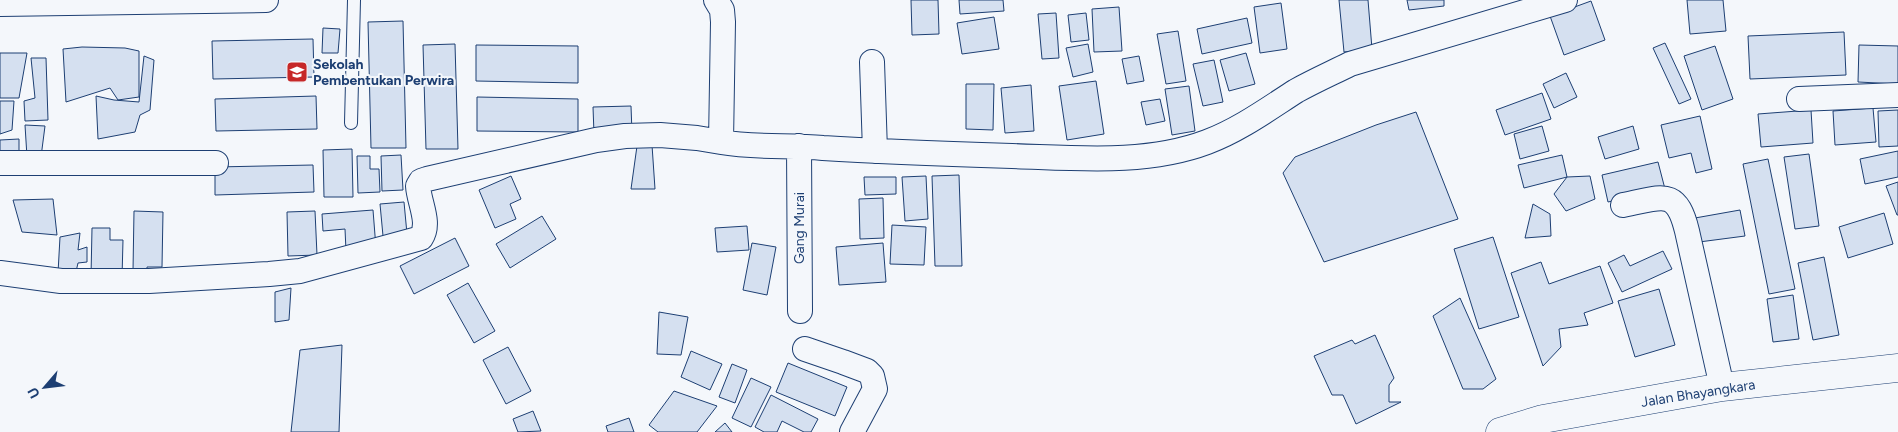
<svg xmlns="http://www.w3.org/2000/svg" width="1898" height="432" font-family="Figtree,sans-serif">
	<style>
		.building { fill: #d5e0f0; stroke: #1d3f73 }
		.lines { fill: none; stroke-linecap: round; stroke-linejoin: round }
		.service-casing { stroke: #1d3f73; stroke-width: 14 }
		.minor-casing { stroke: #1d3f73; stroke-width: 26 }
		.trunk-casing { stroke: #1d3f73; stroke-width: 29 }
		.service { stroke: #f4f7fb; stroke-width: 12 }
		.minor { stroke: #f4f7fb; stroke-width: 24 }
		.trunk { stroke: #f4f7fb; stroke-width: 28 }
		.labels { text-anchor: middle; stroke-width: 4; stroke-linejoin: round; paint-order: stroke }
		.poi-label { font-size: 14px; font-weight: bold; fill: #1d3f73; stroke: #f4f7fb; text-anchor: start }
		.street-label { font-size: 14px; fill: #1d3f73; stroke: #f4f7fb }
	</style>
	<rect width="100%" height="100%" fill="#f4f7fb"/>
	<path class="building" d="M911 0H938L939 34 912 35Z
		M959 0H1003L1004 11 960 14Z
		M1339 0H1368L1372 49 1344 52Z
		M1407 0H1444V6L1409 10Z
		M1687 0H1723L1726 31 1690 34Z
		M1591 1 1605 40 1564 55 1550 16Z
		M1281 3 1287 49 1260 53 1254 7Z
		M1119 7 1122 51 1094 52 1092 9Z
		M1056 13 1059 58 1042 59 1038 14Z
		M1086 13 1089 40 1071 42 1068 15Z
		M994 17 999 49 962 54 957 23Z
		M1247 18 1252 43 1202 54 1197 29Z
		M403 21 406 148H371L368 22Z
		M323 28 340 29 338 53H322Z
		M1178 31 1186 81 1166 84 1157 34Z
		M1844 32 1846 75 1750 79 1748 36Z
		M313 39 314 77 213 79 212 41Z
		M1665 43 1691 99 1679 104 1653 48Z
		M455 44 458 149H426L423 45Z
		M1088 44 1093 72 1073 77 1066 48Z
		M476 45 578 46V83L476 81Z
		M1859 45 1898 46V84L1858 82Z
		M1715 46 1733 99 1702 110 1684 56Z
		M82 47 125 48 139 51V97L118 100 110 88 66 102 63 49Z
		M0 53H27L19 98H0Z
		M1246 53 1255 84 1229 91 1220 60Z
		M144 56 154 60 150 110 140 115 135 132 98 139 96 96 114 100 139 102Z
		M1139 56 1144 81 1127 84 1122 59Z
		M31 58H46L48 120 25 121 24 101 35 98Z
		M1214 60 1223 102 1203 106 1193 64Z
		M1566 73 1577 97 1554 108 1543 84Z
		M1096 81 1104 134 1067 140 1059 86Z
		M966 84H994L993 130 966 129Z
		M1031 85 1034 131 1005 133 1001 88Z
		M1189 86 1195 131 1172 135 1165 89Z
		M1542 93 1551 119 1505 135 1496 110Z
		M316 96 317 129 216 131 215 99Z
		M477 97 578 99V132L477 131Z
		M1160 99 1165 121 1146 125 1141 102Z
		M0 101H14L12 130 0 134Z
		M631 106 632 133 594 134 593 107Z
		M1873 108 1876 142 1835 145 1833 111Z
		M1811 110 1813 143 1761 147 1758 114Z
		M1898 110V146L1879 147 1878 111Z
		M1416 112 1458 219 1324 262 1283 173 1295 157 1376 125Z
		M1700 116 1712 169 1696 173 1691 153 1669 158 1661 125Z
		M25 125 45 126 41 157H27Z
		M1542 126 1549 151 1520 159 1514 134Z
		M1633 126 1639 149 1605 159 1598 137Z
		M19 139V157L0 156V140Z
		M652 145 655 189H631L637 146Z
		M352 149 353 197H324L323 150Z
		M1898 151V177L1865 184 1860 159Z
		M1809 154 1819 226 1795 229 1784 157Z
		M401 155 403 190 382 191 381 156Z
		M1562 155 1567 177 1524 188 1518 165Z
		M357 156H370V169H379L380 192 358 193Z
		M1768 159 1795 289 1769 294 1743 164Z
		M1658 162 1665 189 1608 202 1602 175Z
		M313 165 314 192 215 195V167Z
		M959 175 962 266H935L932 176Z
		M511 176 521 199 510 204 516 219 495 228 479 190Z
		M926 176 928 219 905 221 902 177Z
		M1590 176 1595 199 1566 211 1554 194 1567 177Z
		M864 177H896V194L865 195Z
		M1898 182V215H1897L1886 186Z
		M883 198 884 238 860 239 859 199Z
		M53 199 57 235 22 232 13 200Z
		M404 202 407 234 383 236 380 204Z
		M1533 204 1550 214 1551 236 1525 238Z
		M373 210 376 248 346 251 345 229 323 231 322 214Z
		M1740 210 1745 236 1699 242 1695 218Z
		M134 211 163 212 162 267H147V272L133 271Z
		M315 211 317 255 288 256 287 212Z
		M1884 213 1893 244 1848 258 1839 227Z
		M542 216 556 239 510 268 496 244Z
		M892 225 926 227 924 265 890 264Z
		M747 226 749 250 717 252 715 228Z
		M92 228H110V240H123L122 278 91 277Z
		M80 233 78 250 87 247V262L78 263 75 276 58 273 60 237Z
		M1493 237 1519 317 1479 329 1454 249Z
		M455 238 469 266 414 294 400 266Z
		M752 243 776 247 767 295 743 290Z
		M883 243 886 282 839 285 836 247Z
		M1663 251 1672 269 1622 292 1608 263 1624 255 1630 266Z
		M1824 257 1839 335 1813 340 1798 263Z
		M1541 262 1549 284 1600 266 1613 303 1584 313 1588 325 1559 329 1561 347 1543 366 1511 273Z
		M468 283 495 331 474 343 447 295Z
		M291 288 289 320 275 322V292Z
		M1659 289 1675 345 1635 357 1618 301Z
		M1793 295 1799 339 1773 342 1767 299Z
		M1460 298 1496 379 1483 389H1463L1433 316Z
		M659 312 688 317 681 355 657 354Z
		M1375 335 1394 378 1389 385V402H1401L1356 424 1343 395H1332L1314 356 1352 340 1355 344Z
		M342 345 339 432H291L300 350Z
		M508 347 531 391 506 404 483 360Z
		M691 351 722 364 710 390 681 377Z
		M788 363 847 387 835 416 776 392Z
		M732 364 747 370 735 403 719 397Z
		M751 378 771 387 751 427 732 418Z
		M674 391 717 406 697 432H658L649 425Z
		M771 395 818 419 811 432H804L782 421 777 432H764L755 427Z
		M533 411 541 431 518 432 513 419Z
		M629 418 634 432H608L606 426Z
		M725 423 732 432H715Z"/>
	<g class="lines">
		<g class="service-casing">
			<path id="service" d="M351 123 354 0"/>
		</g>
		<g class="minor-casing">
			<path id="minor" d="M716 0 722 10 723 22 721 142C755 148 789 145 823 148 886 152 949 154 1012 156 1076 158 1146 165 1207 142 1239 130 1268 109 1296 91 1314 81 1332 73 1350 64L1565 0
				M0 4 266 0
				M872 62 875 151
				M1799 99 1898 95
				M799 146 800 311
				M0 163H216
				M1623 205C1661 198 1676 186 1687 231L1722 387
				M0 273 61 281H149L269 274 300 271 421 238C431 223 419 203 418 186L421 181 427 179 596 140 625 136 660 135 697 138 721 142
				M805 349 843 362 867 371 872 376 875 389 852 432"/>
		</g>
		<g class="trunk-casing">
			<path id="trunk" d="M1500 432 1543 419 1722 387 1898 368"/>
		</g>
		<use href="#service" class="service"/>
		<use href="#minor" class="minor"/>
		<use href="#trunk" class="trunk"/>
	</g>
	<defs>
		<g id="university-square" transform="scale(1.125)"><rect x="-9" y="-9" width="18" height="18" rx="4" fill="#c62828" stroke="#f4f7fb"/><path d="M0-5L7-2L0 1L-7-2ZM-4 1L0 2.5L4 1V4Q0 6-4 4Z" fill="#fff"/></g>
	</defs>
	<g fill-rule="evenodd">
		<use href="#university-square" x="297" y="72"/>
	</g>
	<g class="labels">
		<g class="poi-label">
			<text x="313" y="69">Sekolah<tspan x="313" dy="16">Pembentukan Perwira</tspan></text>
		</g>
		<g class="street-label">
			<text transform="translate(799 228) rotate(-90)" y="5">Gang Murai</text>
			<text transform="translate(1698 393) rotate(-9)" y="5">Jalan Bhayangkara</text>
		</g>
	</g>
	<g transform="translate(45 387) rotate(242)" stroke="#f4f7fb" stroke-width="4" paint-order="stroke">
	<path d="M0-4L9 19L0 12L-9 19Z" fill="#1d3f73"/>
	<text y="-8" font-size="14" font-weight="bold" text-anchor="middle" fill="#1d3f73">U</text>
	</g>
</svg>
